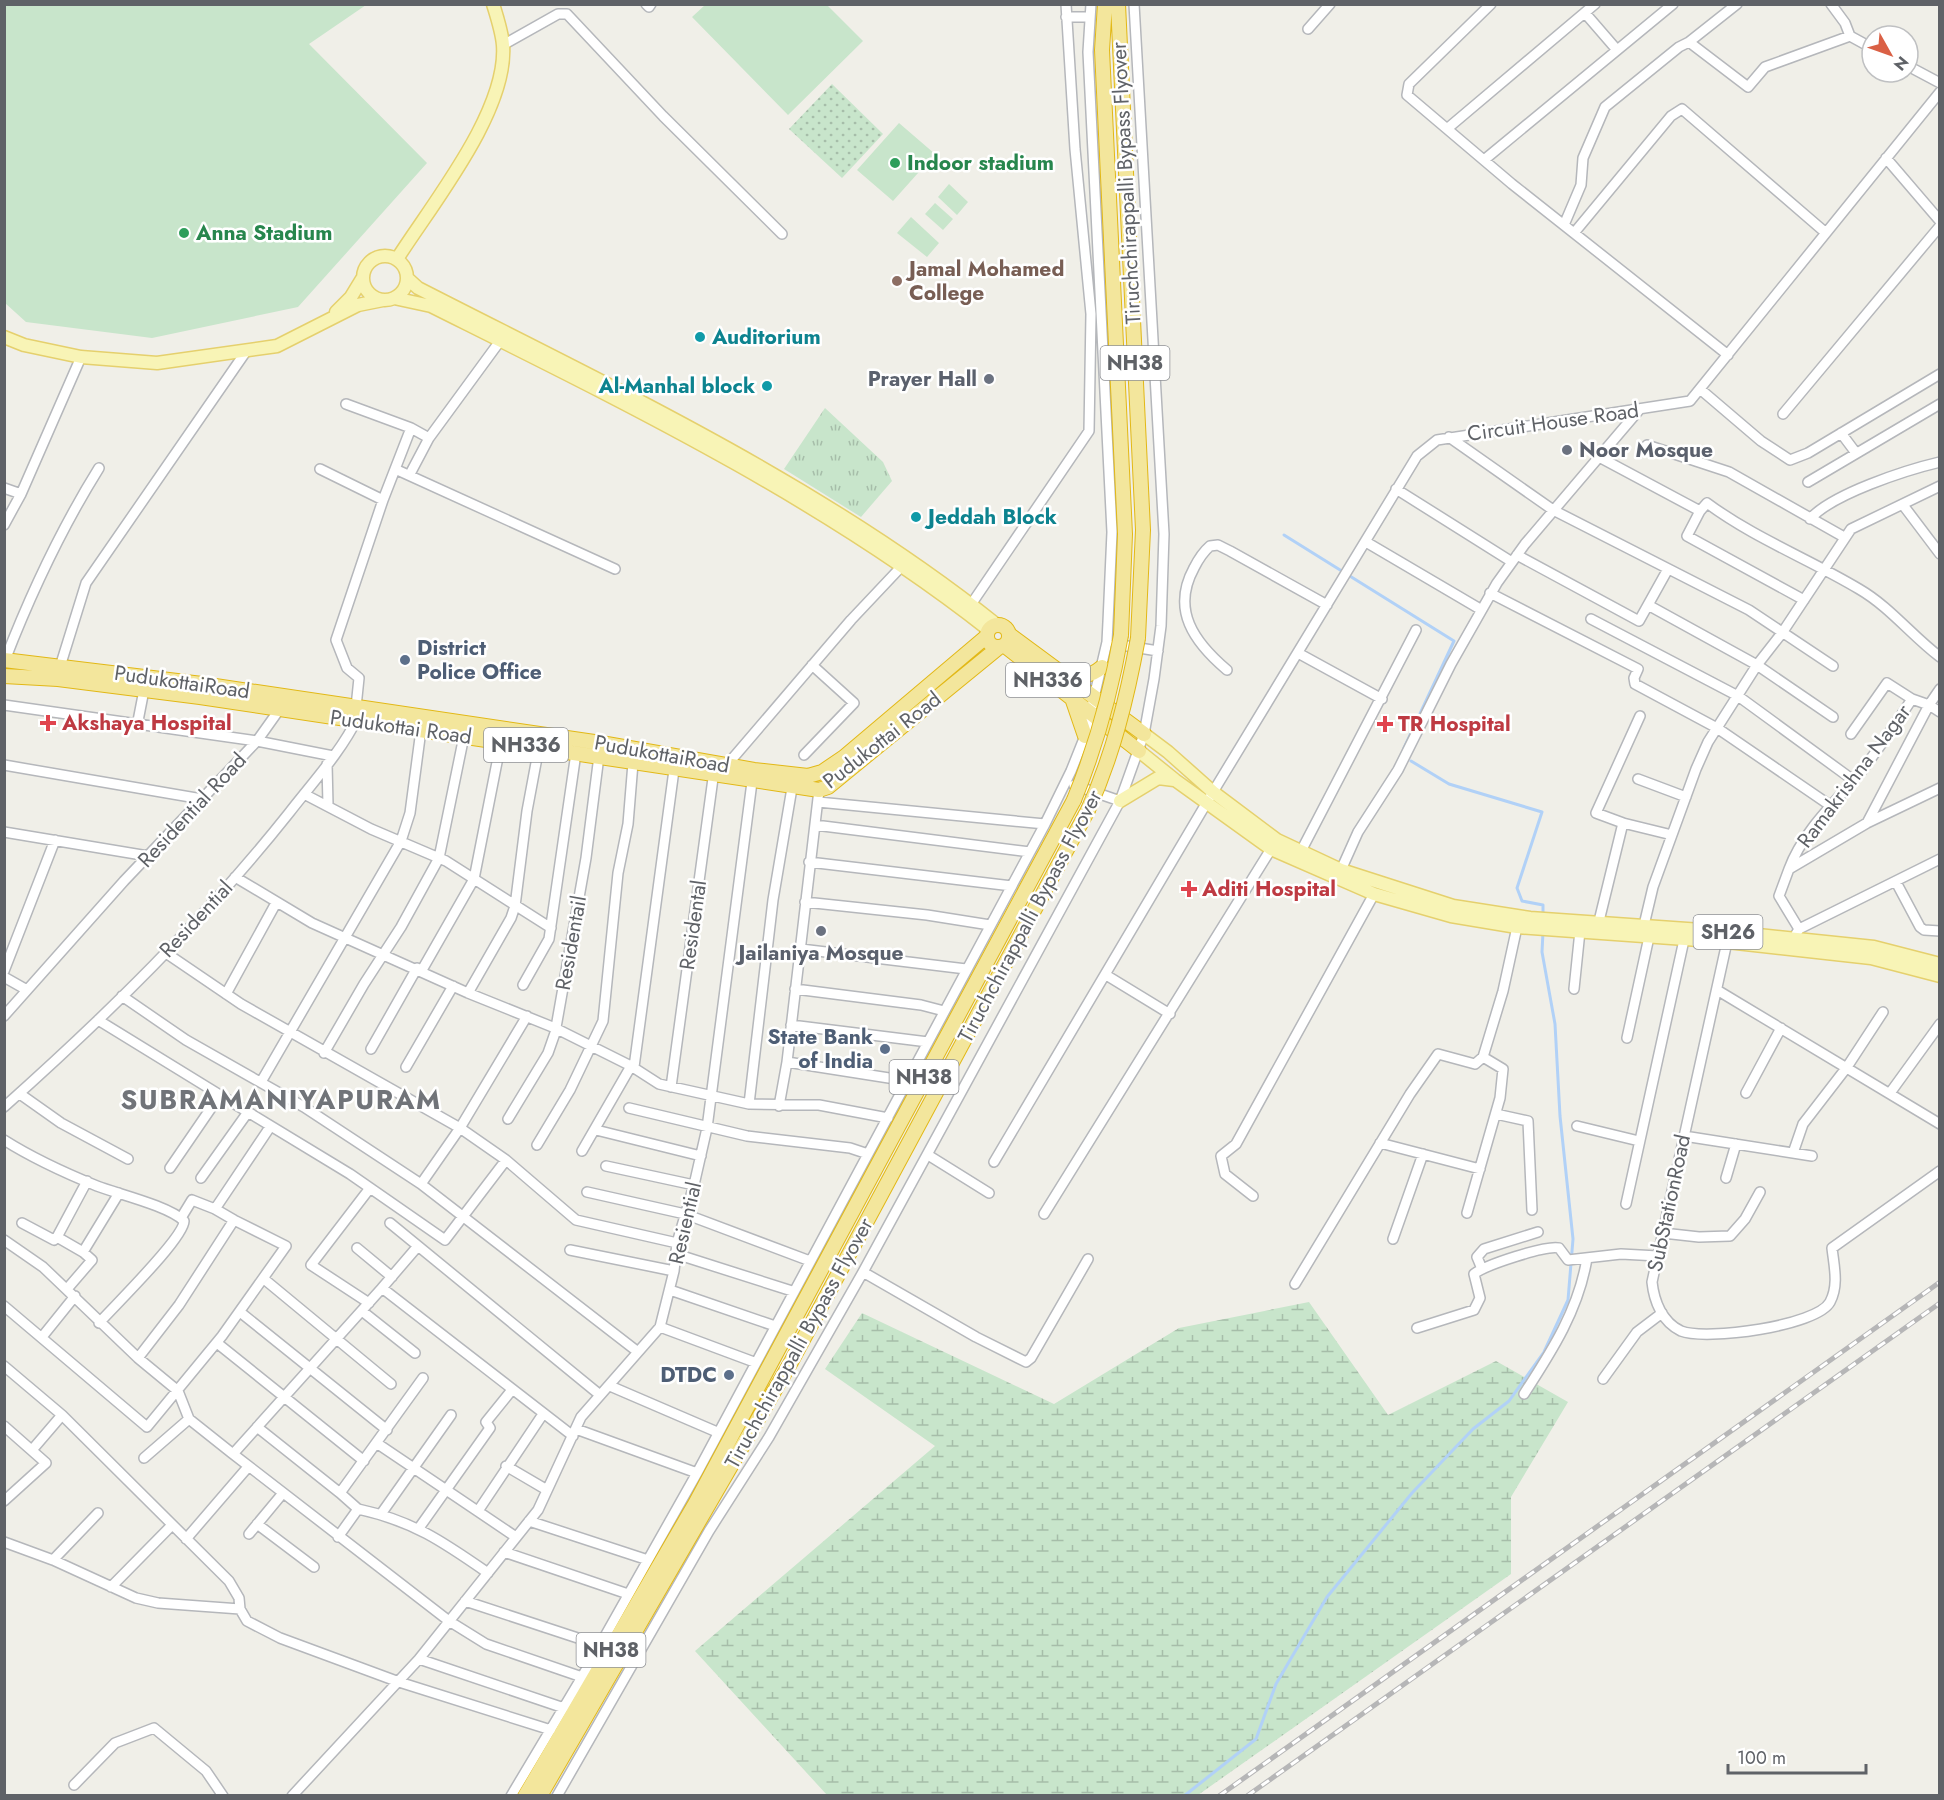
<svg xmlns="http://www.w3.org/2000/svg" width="1944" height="1800" font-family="Jost,sans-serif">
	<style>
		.grass { fill: url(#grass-tufts) }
		.wetland { fill: url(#wetland-marsh) }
		.park { fill: url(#park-dots) }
		.pitch { fill: #c8e5cb }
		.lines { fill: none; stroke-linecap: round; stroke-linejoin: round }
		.stream { stroke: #b1d1f7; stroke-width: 3 }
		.minor-casing { stroke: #b5b7bb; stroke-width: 12 }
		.major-casing { stroke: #e5d06d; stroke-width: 15 }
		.highway-casing { stroke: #e2b816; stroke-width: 16 }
		.minor { stroke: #fff; stroke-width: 9 }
		.major { stroke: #f8f4b6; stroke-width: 12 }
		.highway { stroke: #f3e69c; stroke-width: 14 }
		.rail-casing { stroke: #b6b6b7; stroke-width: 5 }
		.rail { stroke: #fff; stroke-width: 3; stroke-dasharray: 9; stroke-linecap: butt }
		.highway-bridge-casing { stroke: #e2b816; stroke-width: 16; stroke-linecap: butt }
		.highway-bridge { stroke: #f3e69c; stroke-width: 14 }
		.leisure-dot { fill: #2e9e5b; stroke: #fff; stroke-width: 2 }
		.education-dot { fill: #8d6e63; stroke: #fff; stroke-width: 2 }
		.culture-dot { fill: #0f9aa8; stroke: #fff; stroke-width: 2 }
		.worship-dot { fill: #6b7280; stroke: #fff; stroke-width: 2 }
		.service-dot { fill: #5c6f8a; stroke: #fff; stroke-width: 2 }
		.health-dot { fill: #e0444e; stroke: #fff; stroke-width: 2 }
		.labels { text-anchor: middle; stroke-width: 5; stroke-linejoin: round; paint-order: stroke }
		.shield { fill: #fff; stroke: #8f9195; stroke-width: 1.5 }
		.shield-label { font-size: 20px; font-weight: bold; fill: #5f6267 }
		.leisure-label { font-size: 21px; font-weight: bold; fill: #27864d; stroke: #fff; text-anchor: start }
		.street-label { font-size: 21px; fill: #5f6267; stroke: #fff }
		.education-label { font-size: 21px; font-weight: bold; fill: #785e54; stroke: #fff; text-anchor: start }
		.culture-label { font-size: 21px; font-weight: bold; fill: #0d838f; stroke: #fff; text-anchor: start }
		.worship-label { font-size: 21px; font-weight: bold; fill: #5b616d; stroke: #fff; text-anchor: end }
		.service-label { font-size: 21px; font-weight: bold; fill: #4e5e75; stroke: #fff; text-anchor: end }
		.health-label { font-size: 21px; font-weight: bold; fill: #be3a42; stroke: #fff; text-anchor: start }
		.district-label { font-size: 27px; font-weight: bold; letter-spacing: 1.5px; fill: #717479; stroke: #fff }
	</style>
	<defs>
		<pattern id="grass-tufts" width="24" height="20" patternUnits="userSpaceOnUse" patternTransform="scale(1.5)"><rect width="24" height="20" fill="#c8e5cb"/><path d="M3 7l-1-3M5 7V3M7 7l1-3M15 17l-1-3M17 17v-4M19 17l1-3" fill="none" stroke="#a6bda9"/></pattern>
		<pattern id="wetland-marsh" width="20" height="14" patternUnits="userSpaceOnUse" patternTransform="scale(1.5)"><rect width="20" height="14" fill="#c8e5cb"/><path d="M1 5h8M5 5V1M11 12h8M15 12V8" fill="none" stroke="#a6bda9"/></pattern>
		<pattern id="park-dots" width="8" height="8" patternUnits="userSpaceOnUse" patternTransform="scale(1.5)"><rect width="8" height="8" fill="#c8e5cb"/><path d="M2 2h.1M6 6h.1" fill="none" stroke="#a6bda9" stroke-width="1.8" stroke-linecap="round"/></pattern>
	</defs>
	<rect width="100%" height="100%" fill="#f0efe8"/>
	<path class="grass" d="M825 408 883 462 892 481 861 517 784 469Z"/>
	<path class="wetland" d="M1309 1302 1388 1415 1496 1361 1568 1402 1511 1497V1574L1198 1795H827L695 1651 935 1446 825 1369 862 1313 1054 1404 1179 1328Z"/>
	<path class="park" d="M832 84 883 134 842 178 789 129Z"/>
	<path class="pitch" d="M5 4 366 5 309 44 427 163 298 307 152 338 26 322 5 303Z
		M705 5H827L863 41 788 115 692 17Z
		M899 123 935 154 893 201 857 170Z
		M949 184 968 202 957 215 938 197Z
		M935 203 953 219 943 230 925 214Z
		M911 217 939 243 927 257 897 233Z"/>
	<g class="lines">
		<path class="stream" d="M1284 535 1454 641 1404 748
			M1411 761 1449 784 1542 812 1517 888 1522 901 1543 905V917
			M1184 1796 1256 1739 1276 1684 1327 1597 1412 1493 1473 1429 1509 1401 1544 1352 1568 1300 1573 1239 1560 1116 1555 1024 1542 952 1543 932"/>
		<g class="minor-casing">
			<path id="minor" d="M646 4 649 7 651 4
				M1491 4 1409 84 1407 95 1512 184 1728 355
				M1831 4 1845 23 1850 36 1872 48
				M1585 13 1617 50
				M1066 17H1090
				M1308 29 1330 4
				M1689 42 1737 4
				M503 45 558 14H567L663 116 782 234
				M1908 66 1940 83
				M1448 128 1595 4
				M1886 158 1940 221
				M1484 160 1673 4
				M1564 225 1581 185 1583 158 1605 107 1679 47 1689 42 1748 87 1765 67 1850 36
				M1574 233 1671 116 1682 109 1826 233
				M1700 389 1761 441 1790 460 1808 453 1940 374
				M346 404 411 428 429 438
				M1783 414 1940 226
				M1841 433 1856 453
				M1449 437 1553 510 1749 610 1833 666
				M1647 445 1729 472 1844 537
				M1599 457 1700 511 1707 503C1754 538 1809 559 1859 589 1890 607 1911 635 1940 657
				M320 469 383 500
				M395 469 615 569
				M410 474 429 438 500 341
				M1808 482 1940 404
				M4 488 21 494 81 357
				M1396 489 1512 562
				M1903 505 1940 554
				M1700 511 1687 536 1804 600
				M1810 519C1832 494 1906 470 1940 462
				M4 525 21 494
				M1366 542 1480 609
				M1517 555 1639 621 1668 569
				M1490 593 1638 669 1634 678 1635 684 1717 728 1831 806
				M1648 605 1757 665 1833 717
				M968 609 1089 431 1091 314 1075 149 1066 4
				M1591 619 1738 696 1853 780
				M1115 644 1158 651
				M1298 653 1382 699
				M5 660C31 593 61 529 99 468
				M59 670 86 583 247 350
				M1227 670C1194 642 1171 610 1194 568 1198 560 1203 552 1210 546L1218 545 1230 551 1327 605
				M4 705 257 741 124 881 4 1016
				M356 707 359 678 347 668 336 640 383 500 411 428
				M279 710 257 741 333 756
				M137 726 144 690
				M1851 734 1887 683 1912 699
				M804 755 854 703 812 665
				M327 764 328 805
				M4 765 202 799
				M727 765 851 620 901 567
				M1638 779 1686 797
				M1074 785 1120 801
				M819 790 787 1062 908 1081
				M304 794 371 829 446 861 551 928
				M818 802 1045 824
				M1623 823 1672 835
				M1867 823 1929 705 1940 712
				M815 825 1030 852
				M4 832 148 856
				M1298 857 1416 630
				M809 862 1012 886
				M1789 869C1802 834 1831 806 1855 779 1876 754 1894 726 1912 699L1929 705 1940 689
				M1341 870 1358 832 1398 770 1451 664 1497 583 1525 544 1639 410
				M235 877 312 923 468 993 555 1028 631 1066 659 1084 749 1104 819 1105 888 1118
				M1896 882 1920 927 1924 930 1940 931
				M805 902 927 915 990 925
				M1599 921 1623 823 1596 813 1640 716
				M1644 925 1653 887 1696 769 1708 742 1757 665 1782 633 1851 529 1940 486
				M1799 929 1779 896 1789 869 1867 823 1940 788
				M1796 934 1799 929 1940 859
				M1727 942 1652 1282C1654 1301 1662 1322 1681 1331 1706 1341 1817 1326 1830 1302 1839 1285 1834 1266 1832 1248L1940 1171
				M801 949 966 969
				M166 953 241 1004 460 1128 506 1160 576 1220 677 1243
				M422 970 474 879 501 742
				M4 971 55 840
				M1106 975 1170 1014
				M4 977 27 990
				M523 985 549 939 576 753
				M795 989 921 1005 944 1011
				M1574 989 1580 931
				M1717 990 1940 1124
				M468 993 511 918 515 906 527 811 539 747
				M226 994 276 903
				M122 996 186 1040 304 1107 421 1184 638 1352
				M98 1020 220 1095 170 1168
				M791 1025 928 1042
				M1627 1038 1649 937
				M371 1049 417 968
				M324 1053 364 984 401 927 439 858 464 736
				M406 1067 453 986
				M634 1067 674 770
				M261 1082 401 841 410 813 421 730
				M671 1087 714 771
				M1746 1093 1781 1028
				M1890 1093 1940 1024
				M20 1094 61 1123 128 1159
				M220 1095 350 1174 445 1240 506 1160
				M749 1104 773 900 792 788
				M779 1106 787 1062
				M4 1107C106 1016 204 920 289 813 313 782 341 752 358 717
				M629 1108 747 1136 850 1148 868 1154
				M1496 1114 1528 1121 1532 1210
				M508 1119 548 1053 555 1033 586 858 599 756
				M1577 1126 1639 1141
				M596 1130 701 1156
				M1684 1136 1812 1156
				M4 1140C34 1159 65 1173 97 1186 118 1194 169 1206 184 1221 184 1238 115 1305 99 1323
				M1380 1143 1480 1169
				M537 1145 570 1090 603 1021 618 873 628 824 633 763
				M582 1151 631 1066
				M1793 1153 1803 1124 1847 1067 1883 1012
				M928 1155 989 1193
				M994 1162 1213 792 1417 456 1437 440 1690 401 1940 92
				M606 1166 694 1185
				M201 1178 248 1112
				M1726 1178 1736 1144
				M421 1184 460 1128 527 1016
				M587 1192 685 1214 810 1261
				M1253 1196 1225 1174 1221 1156 1236 1144 1374 894
				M1626 1204 1684 940
				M1467 1213 1500 1098 1503 1069 1483 1057 1503 991 1517 927
				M1044 1214 1271 849
				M181 1218 192 1200 215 1209
				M234 1220 215 1209 270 1127
				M22 1223 54 1240 57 1237 83 1252 119 1193
				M390 1223 600 1395
				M1663 1233 1699 1237 1730 1236 1745 1219 1760 1192
				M57 1237 87 1181
				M1393 1239 1423 1154
				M4 1240 43 1267 138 1358 179 1305 234 1220 286 1246 222 1336 147 1427 4 1306
				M357 1248 392 1277
				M570 1250 674 1271
				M676 1254 792 1291
				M1482 1269 1477 1257 1484 1249 1538 1232
				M863 1272 976 1337 1026 1362 1031 1358 1088 1259
				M264 1279 391 1384
				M1295 1284 1410 1094 1438 1054 1475 1064 1483 1057
				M382 1288 418 1246
				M67 1289 92 1260 83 1252
				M670 1290 775 1326
				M369 1303 311 1265 370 1188
				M362 1311 415 1353
				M240 1312 387 1430
				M660 1327 754 1362
				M1417 1328 1474 1310 1480 1298 1474 1274C1485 1265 1546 1245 1559 1248L1568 1260 1621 1254 1658 1256
				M42 1337 75 1296
				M217 1343 364 1461
				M138 1358 178 1391 189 1419
				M4 1366 62 1415 229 1581 239 1598 240 1609
				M1603 1379 1637 1332 1662 1313
				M610 1386 717 1432
				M1524 1394C1552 1351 1579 1309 1587 1258
				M4 1426 46 1463 4 1501
				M257 1427 340 1493 423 1378
				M576 1429 697 1473
				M573 1436 382 1288 233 1454 449 1621 486 1644 582 1677
				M378 1444 516 1537
				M32 1450 62 1415
				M144 1458 189 1419 233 1454
				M506 1466 547 1490
				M340 1493 358 1509
				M478 1511 543 1414
				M381 1514 451 1415
				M529 1521 648 1560
				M257 1524 314 1567
				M419 1528 490 1428 486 1422 511 1391
				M249 1534 283 1493
				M338 1537 358 1509C413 1521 442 1541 488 1573
				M186 1539 248 1467
				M4 1542 53 1560 136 1598 158 1603 240 1609 247 1621 280 1638 399 1682 551 1730
				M504 1552 628 1594
				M53 1560 98 1513
				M111 1587 172 1525
				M465 1601 599 1645
				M419 1659 564 1708
				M74 1785 115 1743 154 1728 206 1771 223 1796
				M292 1796 419 1659 538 1510 581 1417 660 1327 674 1271 677 1243 694 1185 707 1128 752 782
				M511 1796 582 1677 697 1473 1045 824 1071 771 1085 736 1107 642 1108 622 1112 532 1088 52 1091 4
				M557 1796 709 1531 769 1437 863 1272 1120 801 1144 734 1154 679 1161 626 1164 534 1134 4"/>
		</g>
		<g class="major-casing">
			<path id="major" d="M363 278a22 22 0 1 1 44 0a22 22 0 1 1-44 0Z
				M397 259C432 204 508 111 503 45 502 32 497 17 493 4
				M407 278 418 288C617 390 822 485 997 625
				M394 298 431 306C623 402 820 497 989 630
				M336 312 351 297 362 279
				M4 337 24 345 81 357 157 363 277 346 358 305 383 300
				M1144 734 1168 752 1213 792 1277 840 1341 870 1453 906 1530 918 1730 932 1874 947 1940 964
				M1139 751 1175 780 1271 849 1374 894 1451 916 1517 927 1727 942 1871 958 1940 976
				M1120 801 1158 778 1174 780"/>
		</g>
		<g class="highway-casing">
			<path id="highway" d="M1105 4 1102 50 1125 534 1121 635
				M1118 4 1143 530 1138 638
				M987 636a11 11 0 1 1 22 0a11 11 0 1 1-22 0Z
				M1010 635 1144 734
				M1005 646 1139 751
				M4 660 202 684 601 743 754 770 808 776 822 772 844 757 987 636
				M1061 672C1078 676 1088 679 1102 667
				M4 676 58 679 200 697 819 790 828 787 998 648
				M1073 701 1085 736
				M525 1796 695 1504 1074 800
				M540 1796 791 1362 1088 810"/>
		</g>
		<use href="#minor" class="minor"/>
		<use href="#major" class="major"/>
		<use href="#highway" class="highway"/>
		<g class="rail-casing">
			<path id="rail" d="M1219 1796 1940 1282
				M1247 1796 1940 1303"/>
		</g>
		<use href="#rail" class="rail"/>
		<g class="highway-bridge-casing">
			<path id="highway-bridge" d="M1074 800C1096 746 1111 693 1121 635
				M1088 810C1113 755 1127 698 1138 638"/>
		</g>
		<use href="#highway-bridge" class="highway-bridge"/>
	</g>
	<g class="leisure-dot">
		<circle cx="895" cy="163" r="6"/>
		<circle cx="184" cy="233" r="6"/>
	</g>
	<circle class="education-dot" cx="897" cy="281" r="6"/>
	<g class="culture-dot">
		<circle cx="700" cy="337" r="6"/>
		<circle cx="767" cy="386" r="6"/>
		<circle cx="916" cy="517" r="6"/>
	</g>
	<g class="worship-dot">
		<circle cx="989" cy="379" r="6"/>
		<circle cx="1567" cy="450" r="6"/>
		<circle cx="821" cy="931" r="6"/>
	</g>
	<g class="service-dot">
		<circle cx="405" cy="660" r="6"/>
		<circle cx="885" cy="1049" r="6"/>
		<circle cx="729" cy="1375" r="6"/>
	</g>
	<g class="health-dot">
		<path d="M45 714h6v6h6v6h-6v6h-6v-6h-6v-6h6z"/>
		<path d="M1382 715h6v6h6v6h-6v6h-6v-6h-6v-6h6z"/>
		<path d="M1186 880h6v6h6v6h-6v6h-6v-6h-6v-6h6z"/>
	</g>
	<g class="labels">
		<g class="shield">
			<rect x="1100.5" y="346" width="69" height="34" rx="4.5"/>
			<rect x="1006" y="663" width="84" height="34" rx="4.5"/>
			<rect x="484" y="728" width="84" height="34" rx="4.5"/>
			<rect x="1693.5" y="915" width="69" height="34" rx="4.5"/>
			<rect x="889.5" y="1060" width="69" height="34" rx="4.5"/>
			<rect x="576.5" y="1633" width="69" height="34" rx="4.5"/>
		</g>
		<g class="shield-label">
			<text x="1135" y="370">NH38</text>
			<text x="1048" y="687">NH336</text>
			<text x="526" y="752">NH336</text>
			<text x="1728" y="939">SH26</text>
			<text x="924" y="1084">NH38</text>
			<text x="611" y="1657">NH38</text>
		</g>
		<g class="leisure-label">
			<text x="907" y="170">Indoor stadium</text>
			<text x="196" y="240">Anna Stadium</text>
		</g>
		<g class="street-label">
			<text transform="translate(1126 183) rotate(-93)" y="7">Tiruchchirappalli Bypass Flyover</text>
			<text transform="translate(1553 422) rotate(-8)" y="7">Circuit House Road</text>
			<text transform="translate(182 682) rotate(8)" y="7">PudukottaiRoad</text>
			<text transform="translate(401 727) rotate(8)" y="7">Pudukottai Road</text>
			<text transform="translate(882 740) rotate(-38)" y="7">Pudukottai Road</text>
			<text transform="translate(662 754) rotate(10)" y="7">PudukottaiRoad</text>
			<text transform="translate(1854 776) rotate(-53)" y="7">Ramakrishna Nagar</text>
			<text transform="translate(192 810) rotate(-47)" y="7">Residential Road</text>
			<text transform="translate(1030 916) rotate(-62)" y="7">Tiruchchirappalli Bypass Flyover</text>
			<text transform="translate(196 919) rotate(-47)" y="7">Residential</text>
			<text transform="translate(693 925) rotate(-82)" y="7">Residental</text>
			<text transform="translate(571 943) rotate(-80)" y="7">Residentail</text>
			<text transform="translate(1669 1203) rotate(-78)" y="7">SubStationRoad</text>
			<text transform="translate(685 1223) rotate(-77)" y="7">Resiential</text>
			<text transform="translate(799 1343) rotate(-61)" y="7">Tiruchchirappalli Bypass Flyover</text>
		</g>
		<g class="education-label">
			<text x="909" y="276">Jamal Mohamed<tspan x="909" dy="24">College</tspan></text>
		</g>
		<g class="culture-label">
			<text x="712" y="344">Auditorium</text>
			<text x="755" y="393" text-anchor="end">Al-Manhal block</text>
			<text x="928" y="524">Jeddah Block</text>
		</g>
		<g class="worship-label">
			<text x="977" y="386">Prayer Hall</text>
			<text x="1579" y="457" text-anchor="start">Noor Mosque</text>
			<text x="821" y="960" text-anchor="middle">Jailaniya Mosque</text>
		</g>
		<g class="service-label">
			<text x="417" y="655" text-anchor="start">District<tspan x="417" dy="24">Police Office</tspan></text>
			<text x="873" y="1044">State Bank<tspan x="873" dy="24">of India</tspan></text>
			<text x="717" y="1382">DTDC</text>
		</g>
		<g class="health-label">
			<text x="62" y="730">Akshaya Hospital</text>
			<text x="1398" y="731">TR Hospital</text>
			<text x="1202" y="896">Aditi Hospital</text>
		</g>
		<g class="district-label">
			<text x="281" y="1109">SUBRAMANIYAPURAM</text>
		</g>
	</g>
	<rect width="1944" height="1800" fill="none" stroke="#5f6267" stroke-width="12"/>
	<g transform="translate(1890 54) rotate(130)"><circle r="28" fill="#ffffff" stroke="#bfc0c2" stroke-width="1.5"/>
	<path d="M0-4.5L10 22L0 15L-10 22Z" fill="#da6045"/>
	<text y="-9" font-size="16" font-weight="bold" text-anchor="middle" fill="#5f6267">N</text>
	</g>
	<path d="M1728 1764v9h138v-9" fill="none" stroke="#5f6267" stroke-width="3"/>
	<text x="1737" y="1764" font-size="18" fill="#5f6267" stroke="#ffffff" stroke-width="4.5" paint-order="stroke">100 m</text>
</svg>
